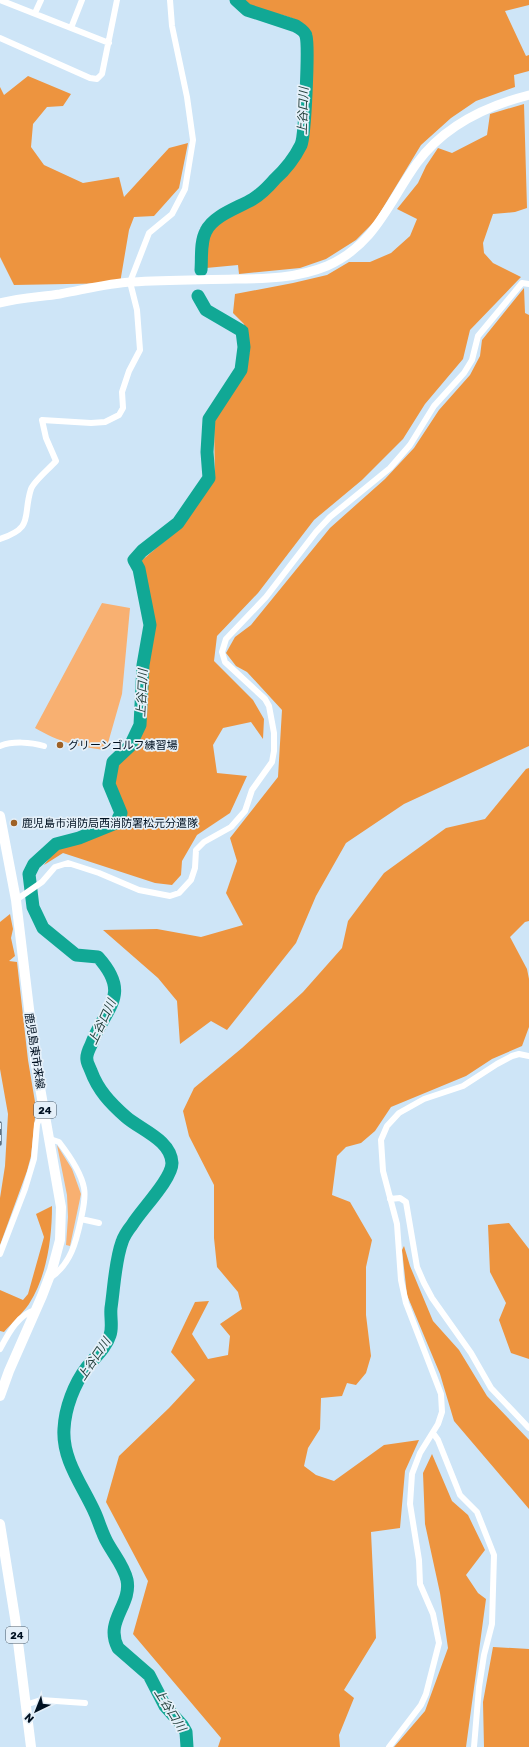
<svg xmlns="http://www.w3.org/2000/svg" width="529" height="1747" font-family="Rubik,'Noto Sans JP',sans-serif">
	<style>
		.green { fill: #f8b071 }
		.forest { fill: #ed943f }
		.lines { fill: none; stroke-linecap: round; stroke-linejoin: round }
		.river { stroke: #11a895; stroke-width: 13 }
		.street { stroke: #fff; stroke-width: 6 }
		.secondary { stroke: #fff; stroke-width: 9 }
		.primary { stroke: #fff; stroke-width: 10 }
		.rail-casing { stroke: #5e7283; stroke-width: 3.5 }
		.rail { stroke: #e5f0f9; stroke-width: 2; stroke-dasharray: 6; stroke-linecap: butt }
		.poi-dot { fill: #9e6125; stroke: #e5f0f9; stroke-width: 1.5 }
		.labels { text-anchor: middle; stroke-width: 3.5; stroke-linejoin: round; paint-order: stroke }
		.shield { fill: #e5f0f9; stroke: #455462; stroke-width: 1 }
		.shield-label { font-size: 10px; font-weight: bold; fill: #001121 }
		.poi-label { font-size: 11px; fill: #001121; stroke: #e5f0f9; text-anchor: start }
		.street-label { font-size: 11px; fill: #001121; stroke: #e5f0f9 }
		.water-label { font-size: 12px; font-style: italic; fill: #1f3b36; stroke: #e5f0f9 }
	</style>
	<rect width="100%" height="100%" fill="#cee5f7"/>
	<path class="green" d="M102 603 130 608 122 694 106 750C78 747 59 742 35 728Z
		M57 1145 72 1169 81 1194 70 1246 66 1245 68 1217 67 1195Z"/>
	<path class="forest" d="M243 0H529V5L505 11 526 56 529 55V71L514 75 515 87 476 101 451 118 421 145 375 221 356 240 326 259 300 268 239 274 238 265 206 268 208 234 216 224 255 201 277 183 300 156 307 139 312 39C298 5 265 21 243 0Z
		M28 76 71 94 63 106 47 107 33 124 31 147 44 165 83 183 119 177 124 197 169 148 188 143 179 188 154 216 134 217 129 230 120 283 14 285 0 257V87L4 95Z
		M524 104 527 208 515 212 493 214 483 243 484 253 493 263 521 277 470 330 463 359 425 404 403 439 362 480 314 520 258 593 217 636 214 661 253 700 264 719 263 739 251 722 223 728 213 745 217 773 247 776 230 813 197 835 182 861 181 875 172 885 155 883 63 853 44 865 57 848 120 827 125 814 113 784 116 766 134 748 145 725 148 663 155 620 140 562 181 527 215 479 214 422 243 374 250 350 244 324 233 313 235 294 293 283 327 275 349 262H370L391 253 410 236 417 219 397 209 418 183 426 166 438 148 452 153 487 135 490 114Z
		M524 288 525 313 529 315V746L404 804 346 843 316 896 296 943 227 1030 211 1021 180 1044 177 1001 158 978 103 930 157 929 201 937 243 925 226 893 237 861 230 838 278 777 282 710 247 672 236 666 226 653 235 637 251 625 330 528 385 479 414 448 439 410 470 375 480 356 482 340Z
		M529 768V921L525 922 510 937 527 969 529 979V1027L522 1046 492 1059 466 1076 391 1107 375 1131 361 1143 346 1147 337 1156 332 1195 350 1202 372 1240 366 1267V1315L371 1356 366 1373 356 1385 347 1383 342 1396 321 1398 320 1429 308 1448 304 1466 316 1475 334 1481 384 1445 419 1440 405 1471 400 1528 371 1532 376 1638 344 1690 354 1698 339 1735 340 1747H218L221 1738 133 1634 148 1581 106 1502 119 1456 169 1408 195 1380 171 1352 195 1302 209 1301 192 1334 208 1359 228 1355 230 1336 220 1324 242 1309 238 1292 217 1267 214 1238V1185L189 1136 183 1111 194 1088 242 1048 303 992 342 948 348 921 384 873 446 828 485 819 526 769Z
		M10 914 13 929 11 938 15 956 9 961 17 962 28 1060 36 1108 31 1156 27 1171 0 1245V1198L5 1166 8 1114 0 1069V922Z
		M52 1206C52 1238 47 1276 29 1304 22 1314 12 1323 4 1332L0 1331V1290L23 1300 28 1294 44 1237 36 1214Z
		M509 1223 529 1249V1359L511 1353 499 1320 506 1303 490 1272 488 1225Z
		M404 1246 410 1266 433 1321 459 1350 487 1396 529 1440V1509L454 1421 440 1374 407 1295 402 1250Z
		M432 1454 452 1501 468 1515 485 1550 466 1575 478 1593 486 1599 466 1747H394L425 1711 448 1648 440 1593 425 1524 423 1473Z
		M493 1647 529 1649V1747H484L483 1702Z"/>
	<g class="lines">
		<path class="river" d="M201 270C202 258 200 242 206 231 214 215 238 208 253 199 261 194 269 186 275 179 285 170 295 157 301 145 305 136 309 46 306 36 305 31 300 29 296 26L247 10 236 0
			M187 1747 186 1732 182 1725 165 1706 149 1675 118 1648C104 1621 132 1605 127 1580 124 1566 114 1555 107 1542 102 1533 99 1522 95 1513 83 1486 62 1460 64 1429 65 1408 74 1384 87 1367 95 1357 106 1348 110 1335 113 1327 110 1317 111 1308 114 1288 115 1261 122 1242 124 1236 128 1230 132 1225 141 1210 172 1179 172 1163 171 1140 141 1130 126 1117 110 1103 98 1090 91 1071 90 1068 87 1063 87 1060 86 1056 89 1049 91 1045 104 1008 133 996 98 957L76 955 43 928 33 907 29 874 34 864 56 844 79 838 116 823 121 813 109 784 113 762 130 746 140 725 143 665 150 625 139 569 134 560 142 551 178 523 209 478 207 452 209 419 241 370 244 347 242 331 206 310 198 296"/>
		<path class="street" d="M0 0 109 43
			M35 13 41 0
			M71 28 82 0
			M0 38 90 78 97 79 102 74 117 0
			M0 539C35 527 22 517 31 489 34 481 50 468 56 461L46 438 42 420 91 423 105 422 119 415 123 408 122 392 129 371 140 350 137 310 130 282 149 233 172 214 185 189 193 140 187 97 172 26 170 0
			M0 746C12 741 31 742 44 746
			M16 900 42 882 55 867 68 863 99 873 139 890 170 896 179 893 191 880 195 868 196 850 204 842 231 827 245 811 252 790 272 762 274 751V733L269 706 265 699 225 662 222 652 226 639 266 597 316 532 330 517 390 468 410 445 434 406 464 373 472 360 478 336 522 283 529 284
			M390 1199 400 1198 406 1202 417 1267 424 1283 432 1298 471 1353 491 1388 529 1428
			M81 1219 99 1223
			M0 1254 25 1189 34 1159 37 1124 41 1115 45 1111
			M50 1278C71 1264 76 1242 81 1219 83 1209 86 1198 84 1188 81 1172 69 1155 59 1142L50 1139
			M0 1349C8 1334 18 1314 36 1310
			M433 1433 438 1440 460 1495 477 1512 494 1555 492 1624 484 1655 479 1687 474 1747
			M25 1705 41 1700 85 1703
			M389 1747 421 1705 426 1694 439 1643 433 1614 420 1584 419 1560 410 1504 412 1474 420 1453 438 1424 442 1412 441 1394 406 1303 401 1280 397 1224 383 1171 381 1140 387 1126 399 1113 424 1099 463 1086 497 1064 512 1056 519 1054 529 1056"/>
		<path class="secondary" d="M0 303C19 298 40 297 60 294 83 290 108 283 132 282 166 280 200 280 235 279 266 279 298 278 327 266 375 245 389 202 417 163 444 126 486 106 529 95"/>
		<path class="primary" d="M0 816 16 900 35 1059 61 1207 60 1240 52 1270 42 1296 9 1371 0 1396
			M0 1524 15 1618 31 1747"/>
		<g class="rail-casing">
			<path id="rail" d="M0 1123V1144"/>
		</g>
		<use href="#rail" class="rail"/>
	</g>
	<g class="poi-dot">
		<circle cx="60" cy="745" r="4"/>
		<circle cx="14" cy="823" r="4"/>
	</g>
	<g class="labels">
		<g class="shield">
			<rect x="34" y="1102" width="22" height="16" rx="3"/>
			<rect x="6" y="1627" width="22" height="16" rx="3"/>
		</g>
		<g class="shield-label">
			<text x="45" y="1114">24</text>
			<text x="17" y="1639">24</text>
		</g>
		<g class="poi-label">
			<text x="68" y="749">グリーンゴルフ練習場</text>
			<text x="22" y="827">鹿児島市消防局西消防署松元分遣隊</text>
		</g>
		<g class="street-label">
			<text transform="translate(35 1051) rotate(81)" y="4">鹿児島東市来線</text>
		</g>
		<g class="water-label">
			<text transform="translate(303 111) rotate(-88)" y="4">上谷口川</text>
			<text transform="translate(142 693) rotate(-87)" y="4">上谷口川</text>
			<text transform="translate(102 1022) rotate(-65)" y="4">上谷口川</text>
			<text transform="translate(94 1359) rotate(-56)" y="4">上谷口川</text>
			<text transform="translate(170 1710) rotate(58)" y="4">上谷口川</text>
		</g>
	</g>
	<g transform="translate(36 1711) rotate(223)" stroke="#e5f0f9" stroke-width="3" paint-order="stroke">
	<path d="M0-3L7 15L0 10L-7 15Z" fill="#001121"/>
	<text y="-6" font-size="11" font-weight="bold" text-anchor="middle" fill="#001121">N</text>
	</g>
</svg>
